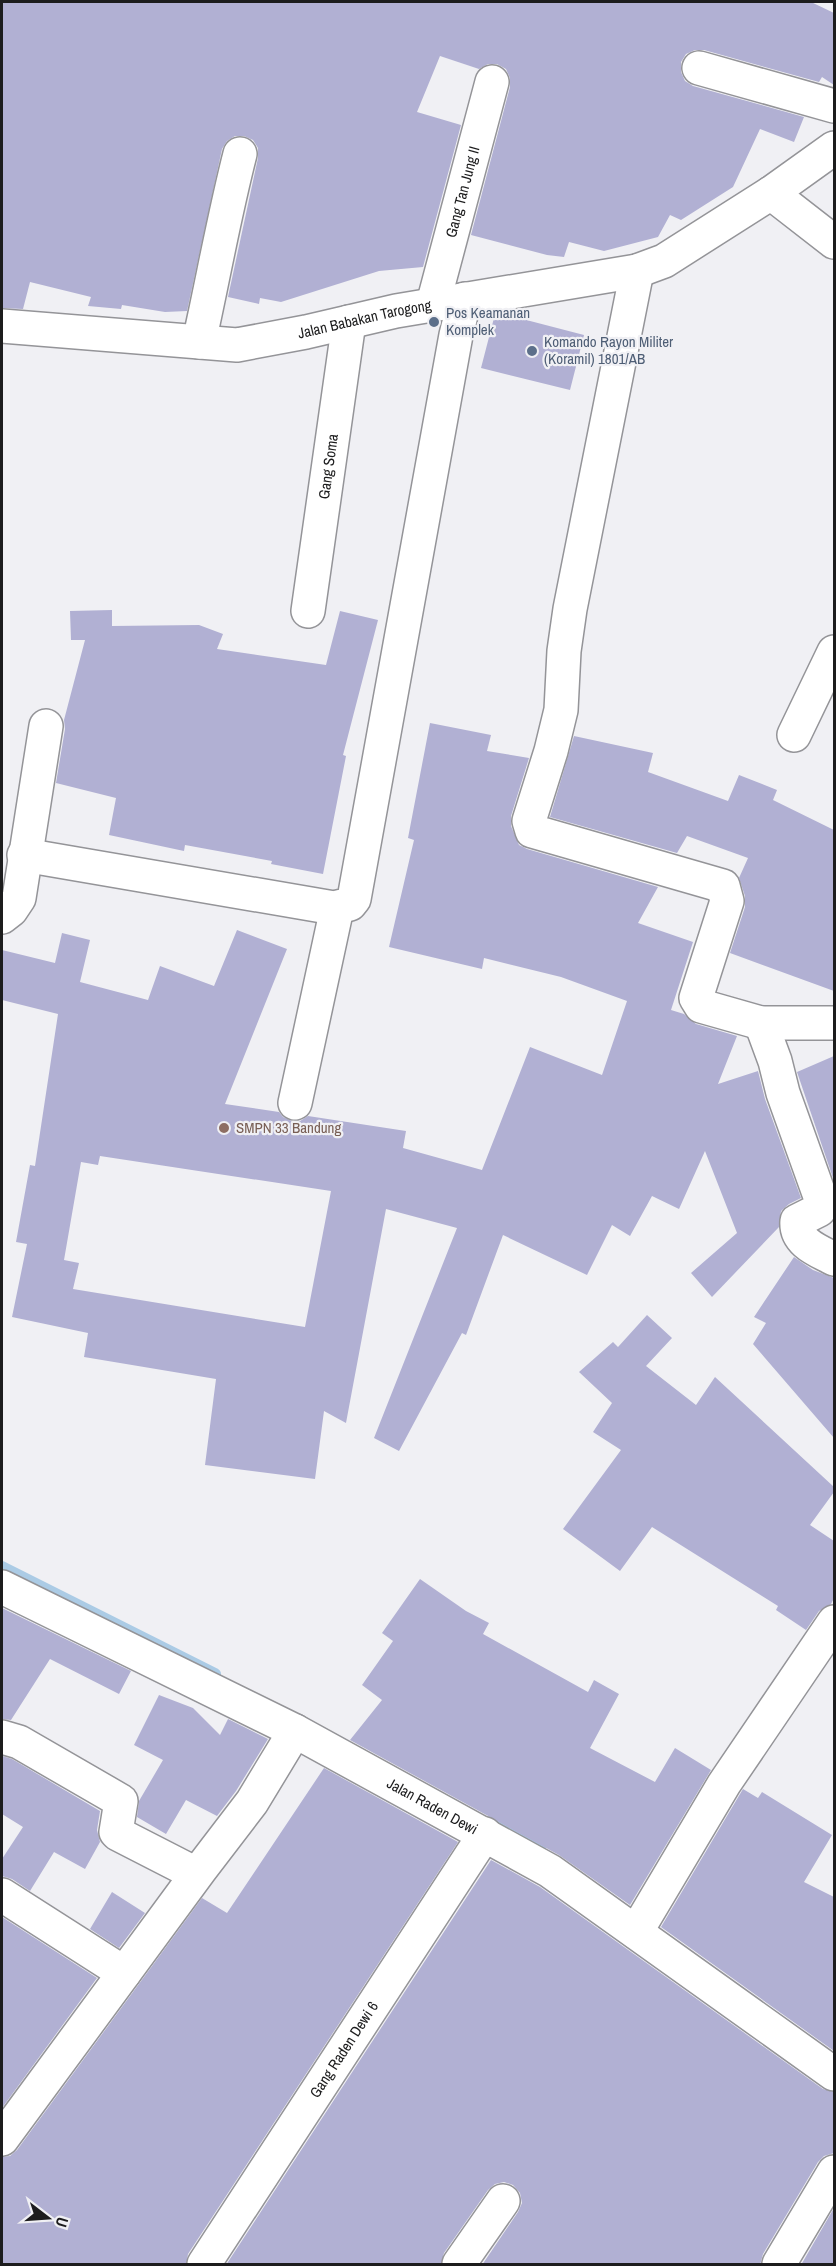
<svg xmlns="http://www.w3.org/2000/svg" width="836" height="2266" font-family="'Archivo Narrow',sans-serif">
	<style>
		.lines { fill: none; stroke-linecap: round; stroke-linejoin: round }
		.stream { stroke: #abcbe5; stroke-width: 12 }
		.building { fill: #b1b0d3; fill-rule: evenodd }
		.minor-casing { stroke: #949498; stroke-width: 36 }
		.minor { stroke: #fff; stroke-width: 33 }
		.service-dot { fill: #5c6f8a; stroke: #f0f0f4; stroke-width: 2 }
		.education-dot { fill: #8d6e63; stroke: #f0f0f4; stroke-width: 2 }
		.labels { text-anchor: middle; stroke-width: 4.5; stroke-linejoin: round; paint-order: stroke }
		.street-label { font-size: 15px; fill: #1c1c1d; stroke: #f0f0f4 }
		.service-label { font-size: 15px; fill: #4e5e75; stroke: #f0f0f4; text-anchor: start }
		.education-label { font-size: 15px; fill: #785e54; stroke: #f0f0f4; text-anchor: start }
	</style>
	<rect width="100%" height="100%" fill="#f0f0f4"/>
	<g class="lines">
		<path class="stream" d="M2 1567 215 1674
			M493 1821 540 1848"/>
	</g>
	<path class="building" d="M2 2H811L834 13V85L822 77 819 82 704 50H695L686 54 681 62V72L685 81 693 86 804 117 794 142 760 129 733 187 681 220 670 215 658 237 604 251 569 242 564 257 547 255 471 235 510 87V78L506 69 497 64H488L479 69 440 56 417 112 461 125 423 267 379 271 281 302 260 298 259 304 228 297 258 158V148L253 140 244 136H235L227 141 222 149 187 311 165 312 122 305 121 309 88 306 91 297 30 282 23 309 2 308Z
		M499 313 584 335 570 390 481 368 495 314Z
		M112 610V626L199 625 223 634 217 649 326 665 340 611 378 620 343 755 346 756 323 874 271 864 272 861 185 845 184 851 109 835 116 798 56 783 65 729 64 720 85 640H71L70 611Z
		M430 723 491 735 487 751 529 758 511 816V826L519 845 527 849 658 887 638 923 693 942 671 1010 684 1014 696 1024 737 1036 718 1084 758 1071 765 1099 801 1198 789 1204 781 1211 779 1227 712 1297 691 1273 737 1233 705 1151 679 1209 652 1196 630 1236 612 1225 587 1275 503 1235 466 1335 462 1333 399 1451 374 1438 457 1228 386 1209 346 1423 324 1411 315 1479 205 1465 216 1379 84 1357 88 1333 12 1317 27 1244 16 1242 30 1165 35 1166 58 1014 2 1000V950L55 963 62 933 90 940 80 982 148 1000 160 966 214 986 237 930 287 949 225 1104 279 1112 283 1117 292 1121H300L308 1116 406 1131 403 1148 482 1170 530 1047 602 1075 627 1001 561 977 484 958 482 969 389 947 414 840 408 838ZM100 1156 331 1191 305 1327 73 1289 79 1263 64 1260 81 1162 98 1165Z
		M574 736 653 753 648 772 728 801 739 775 777 790 773 800 834 830V991L730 953 745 907V896L739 878 748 858 687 836 677 853 550 817Z
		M834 1056V1181L797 1072Z
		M794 1257 813 1270 834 1278V1438L753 1344 766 1323 754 1317Z
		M647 1315 672 1338 646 1366 696 1405 715 1377 834 1487V1492L810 1525 834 1541V1598L831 1604 819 1611 806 1630 776 1610 778 1606 652 1527 620 1571 563 1529 621 1450 593 1432 612 1403 579 1372 613 1342 618 1347Z
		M420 1579 466 1611 489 1623 483 1634 588 1692 594 1680 619 1694 590 1748 655 1782 675 1748 711 1770 630 1905 559 1855 350 1740 382 1700 362 1685 393 1641 382 1633Z
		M2 1608 131 1671 119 1694 50 1659 11 1720 2 1719Z
		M159 1695 193 1708 220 1735 228 1719 268 1739 236 1791 217 1816 186 1800 166 1834 137 1817 139 1801 163 1760 134 1745Z
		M2 1756 12 1759 100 1811 97 1830 100 1842 85 1869 54 1852 30 1891 12 1879 2 1876V1859L23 1827 2 1814Z
		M324 1768 458 1842 188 2254 186 2265H2V2157L10 2156 17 2150 202 1898 227 1913Z
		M743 1789 758 1798 762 1792 832 1835 804 1882 834 1897V2051L661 1927Z
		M491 1860 540 1887 823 2089 834 2092V2153L824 2156 818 2162 763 2254 760 2265H482L518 2212 522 2203 520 2193 513 2185 504 2182 495 2184 488 2190 444 2253 441 2265H226Z
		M112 1892 145 1913 119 1948 90 1929Z
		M2 1917 97 1978 2 2108Z
		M834 2208V2265H801Z"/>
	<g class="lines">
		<g class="minor-casing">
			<g id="minor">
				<path d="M699 68 834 106"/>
				<path d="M771 193 834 242"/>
				<path d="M637 271 570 609 564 651 561 710 551 751 529 821 532 831 723 886 727 901 696 998 701 1006 761 1023H834"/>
				<path id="s1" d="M433 304 492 82"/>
				<path id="s2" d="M2 326 237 345 306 332 396 311 637 271 664 261 771 193 834 148"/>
				<path d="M199 342C213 279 224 216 240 154"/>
				<path id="s3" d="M308 611 349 322"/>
				<path d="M794 735 834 652"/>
				<path d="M24 855 334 908 350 904 354 899 456 335 465 299"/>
				<path d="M2 917 11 910 19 898 46 726"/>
				<path d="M761 1023 775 1061 783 1093 822 1202 819 1210 797 1221C795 1243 819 1251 834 1259"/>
				<path d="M295 1103 337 908"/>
				<path id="s4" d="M2 1587 295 1731 550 1871 834 2074"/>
				<path d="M2 1737 19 1742 121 1801 116 1832 118 1834 196 1874"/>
				<path d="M2 1895 124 1973"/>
				<path d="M636 1932 724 1784 834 1622"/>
				<path d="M2 2139 200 1870 252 1802 295 1731"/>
				<path id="s5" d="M204 2264 485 1834"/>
				<path d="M459 2264 503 2201"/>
				<path d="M779 2264 834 2172"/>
			</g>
		</g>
		<use href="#minor" class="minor"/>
	</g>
	<g class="service-dot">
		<circle cx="434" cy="322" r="6"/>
		<circle cx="532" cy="351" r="6"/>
	</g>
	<circle class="education-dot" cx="224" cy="1128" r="6"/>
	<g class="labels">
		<g class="street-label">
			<text dy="5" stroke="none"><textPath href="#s1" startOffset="116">Gang Tan Jung II</textPath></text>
			<text dy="5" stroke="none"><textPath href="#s2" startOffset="366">Jalan Babakan Tarogong</textPath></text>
			<text dy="5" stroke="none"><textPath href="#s3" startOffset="146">Gang Soma</textPath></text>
			<text dy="5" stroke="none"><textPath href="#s4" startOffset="483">Jalan Raden Dewi</textPath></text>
			<text dy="5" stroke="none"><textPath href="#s5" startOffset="256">Gang Raden Dewi 6</textPath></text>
		</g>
		<g class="service-label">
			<text x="446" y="318">Pos Keamanan<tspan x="446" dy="17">Komplek</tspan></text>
			<text x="544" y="347">Komando Rayon Militer<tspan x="544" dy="17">(Koramil) 1801/AB</tspan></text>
		</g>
		<g class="education-label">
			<text x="236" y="1133">SMPN 33 Bandung</text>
		</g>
	</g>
	<rect width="836" height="2266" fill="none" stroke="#1c1c1d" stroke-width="6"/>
	<g transform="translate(48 2218) rotate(107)" stroke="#f0f0f4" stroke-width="4.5" paint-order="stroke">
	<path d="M0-4.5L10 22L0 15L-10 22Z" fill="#1c1c1d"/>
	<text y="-9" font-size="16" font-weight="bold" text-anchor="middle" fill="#1c1c1d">U</text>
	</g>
</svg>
